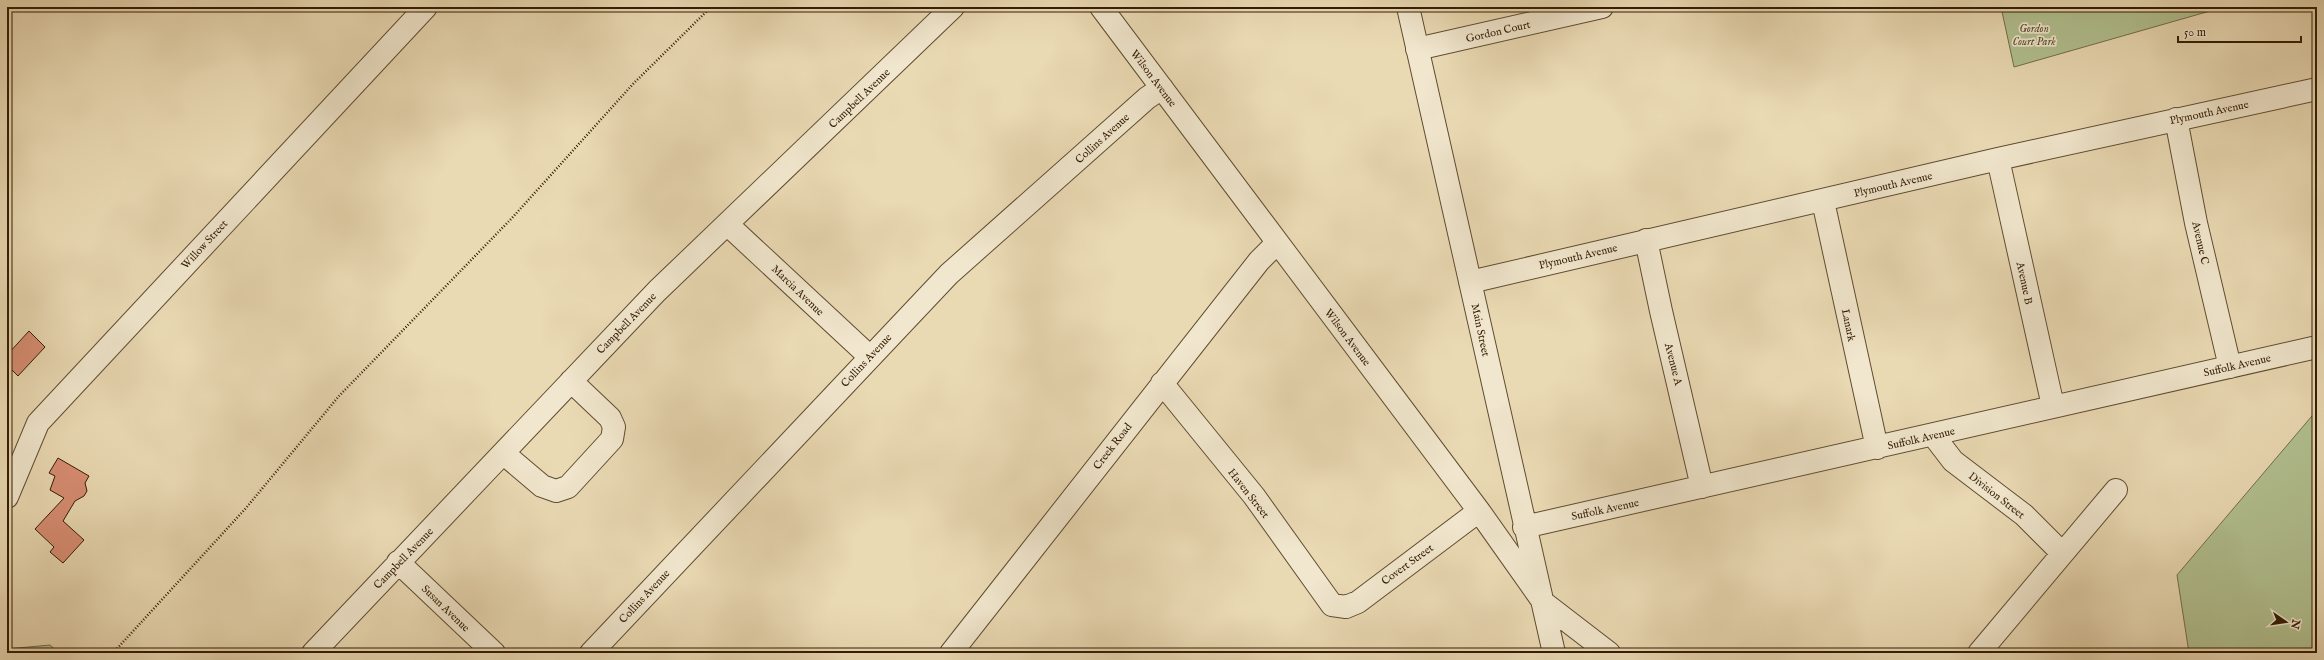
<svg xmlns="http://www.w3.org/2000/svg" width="2324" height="660" font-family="'IM FELL English',serif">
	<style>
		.green { fill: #b2c191; stroke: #726e4a }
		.building { fill: #d98e74; stroke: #321c04 }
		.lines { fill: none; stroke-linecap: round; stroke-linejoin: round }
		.minor-casing { stroke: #604c30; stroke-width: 24 }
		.path { stroke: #321c04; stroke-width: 2.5; stroke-dasharray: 1 2; stroke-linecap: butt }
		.minor { stroke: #f1e7ce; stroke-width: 22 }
		.labels { text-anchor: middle; stroke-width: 3.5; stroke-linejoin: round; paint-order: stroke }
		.park-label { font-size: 11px; font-style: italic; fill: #584e2e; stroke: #f1e7ce }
		.street-label { font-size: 11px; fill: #321c04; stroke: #f1e7ce }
	</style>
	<rect width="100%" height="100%" fill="#eadab4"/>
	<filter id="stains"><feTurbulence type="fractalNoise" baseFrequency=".005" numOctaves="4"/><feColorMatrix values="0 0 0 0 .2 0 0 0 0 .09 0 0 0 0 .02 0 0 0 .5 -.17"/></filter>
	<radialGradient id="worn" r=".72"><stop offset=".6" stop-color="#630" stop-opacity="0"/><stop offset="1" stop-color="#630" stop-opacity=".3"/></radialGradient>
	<path class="green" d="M2001 7H2224L2014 67Z
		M2317 410V653H2189L2177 575Z
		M50 645 59 653H7V649Z"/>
	<path class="building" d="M29 331 45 347 18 376 7 365V355Z
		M58 458 89 476 85 483 87 491 84 496 75 501 63 521 84 540 63 563 50 552 54 547 35 529 64 498 50 490 55 476 49 473Z"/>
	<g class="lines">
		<g class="minor-casing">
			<path id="minor" d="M1101 7 1479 511 1544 603 1609 653
				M1408 7 1554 653
				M1417 49 1602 7
				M2176 119 2196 223 2230 367
				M1998 159 2053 406
				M1823 201 1877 448
				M727 224 869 356
				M1646 240 1661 311 1702 487
				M1470 282 1998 159 2317 89
				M1162 383 1254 496 1332 605 1346 607 1358 602 1479 511
				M1933 435 1953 461 2024 515 2062 553
				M503 453 542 486 556 491 568 487 612 439 614 427 610 418 571 381
				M7 497 38 423 426 7
				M1524 527 2317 347
				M398 562 494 653
				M313 653 657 291 953 7
				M591 653 949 274 1147 98 1162 88
				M951 653 1259 261 1277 243
				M1979 653 2116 490"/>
		</g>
		<path class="path" d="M113 653 246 508 339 396 512 218 633 84 711 7"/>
		<use href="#minor" class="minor"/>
	</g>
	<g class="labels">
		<g class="park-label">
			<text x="2034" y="32">Gordon<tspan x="2034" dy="13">Court Park</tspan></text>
		</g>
		<g class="street-label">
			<text transform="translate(1498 31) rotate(-13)" y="4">Gordon Court</text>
			<text transform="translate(1154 78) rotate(53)" y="4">Wilson Avenue</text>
			<text transform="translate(859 98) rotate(-44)" y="4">Campbell Avenue</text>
			<text transform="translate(2209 112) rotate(-12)" y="4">Plymouth Avenue</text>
			<text transform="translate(1102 138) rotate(-42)" y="4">Collins Avenue</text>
			<text transform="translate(1893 184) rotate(-13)" y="4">Plymouth Avenue</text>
			<text transform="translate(2201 243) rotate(77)" y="4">Avenue C</text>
			<text transform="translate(204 244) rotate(-47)" y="4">Willow Street</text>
			<text transform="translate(1578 256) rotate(-13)" y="4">Plymouth Avenue</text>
			<text transform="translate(2025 283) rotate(78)" y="4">Avenue B</text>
			<text transform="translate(798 290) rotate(44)" y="4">Marcia Avenue</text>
			<text transform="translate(626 323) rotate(-46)" y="4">Campbell Avenue</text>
			<text transform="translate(1849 325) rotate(78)" y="4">Lanark</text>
			<text transform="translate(1481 330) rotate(78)" y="4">Main Street</text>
			<text transform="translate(1348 337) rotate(53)" y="4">Wilson Avenue</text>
			<text transform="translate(866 360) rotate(-47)" y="4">Collins Avenue</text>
			<text transform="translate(1674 364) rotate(76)" y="4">Avenue A</text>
			<text transform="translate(2237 365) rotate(-13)" y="4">Suffolk Avenue</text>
			<text transform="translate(1921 438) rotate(-13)" y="4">Suffolk Avenue</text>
			<text transform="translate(1112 446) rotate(-52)" y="4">Creek Road</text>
			<text transform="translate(1249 493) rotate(52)" y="4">Haven Street</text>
			<text transform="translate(1997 495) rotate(38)" y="4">Division Street</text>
			<text transform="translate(1605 509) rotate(-12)" y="4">Suffolk Avenue</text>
			<text transform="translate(403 558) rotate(-46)" y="4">Campbell Avenue</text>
			<text transform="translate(1407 564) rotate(-36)" y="4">Covert Street</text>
			<text transform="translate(644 596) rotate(-47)" y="4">Collins Avenue</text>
			<text transform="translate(446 608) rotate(44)" y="4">Susan Avenue</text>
		</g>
	</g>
	<rect width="2324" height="660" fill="none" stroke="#eadab4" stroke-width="24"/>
	<rect x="8" y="8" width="2308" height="644" fill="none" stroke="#321c04" stroke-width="2"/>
	<rect x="12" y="12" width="2300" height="636" fill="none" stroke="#321c04"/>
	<g transform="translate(2286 622) rotate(103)" stroke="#f1e7ce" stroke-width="3" paint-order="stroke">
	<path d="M0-3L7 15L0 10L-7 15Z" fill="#321c04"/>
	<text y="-6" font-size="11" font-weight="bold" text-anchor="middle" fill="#321c04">N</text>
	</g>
	<path d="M2178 36v6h123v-6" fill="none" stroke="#321c04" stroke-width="2"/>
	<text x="2184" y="36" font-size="12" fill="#321c04" stroke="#f1e7ce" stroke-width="3" paint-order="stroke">50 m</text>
	<rect width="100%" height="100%" filter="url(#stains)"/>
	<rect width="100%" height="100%" fill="url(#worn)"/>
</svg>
